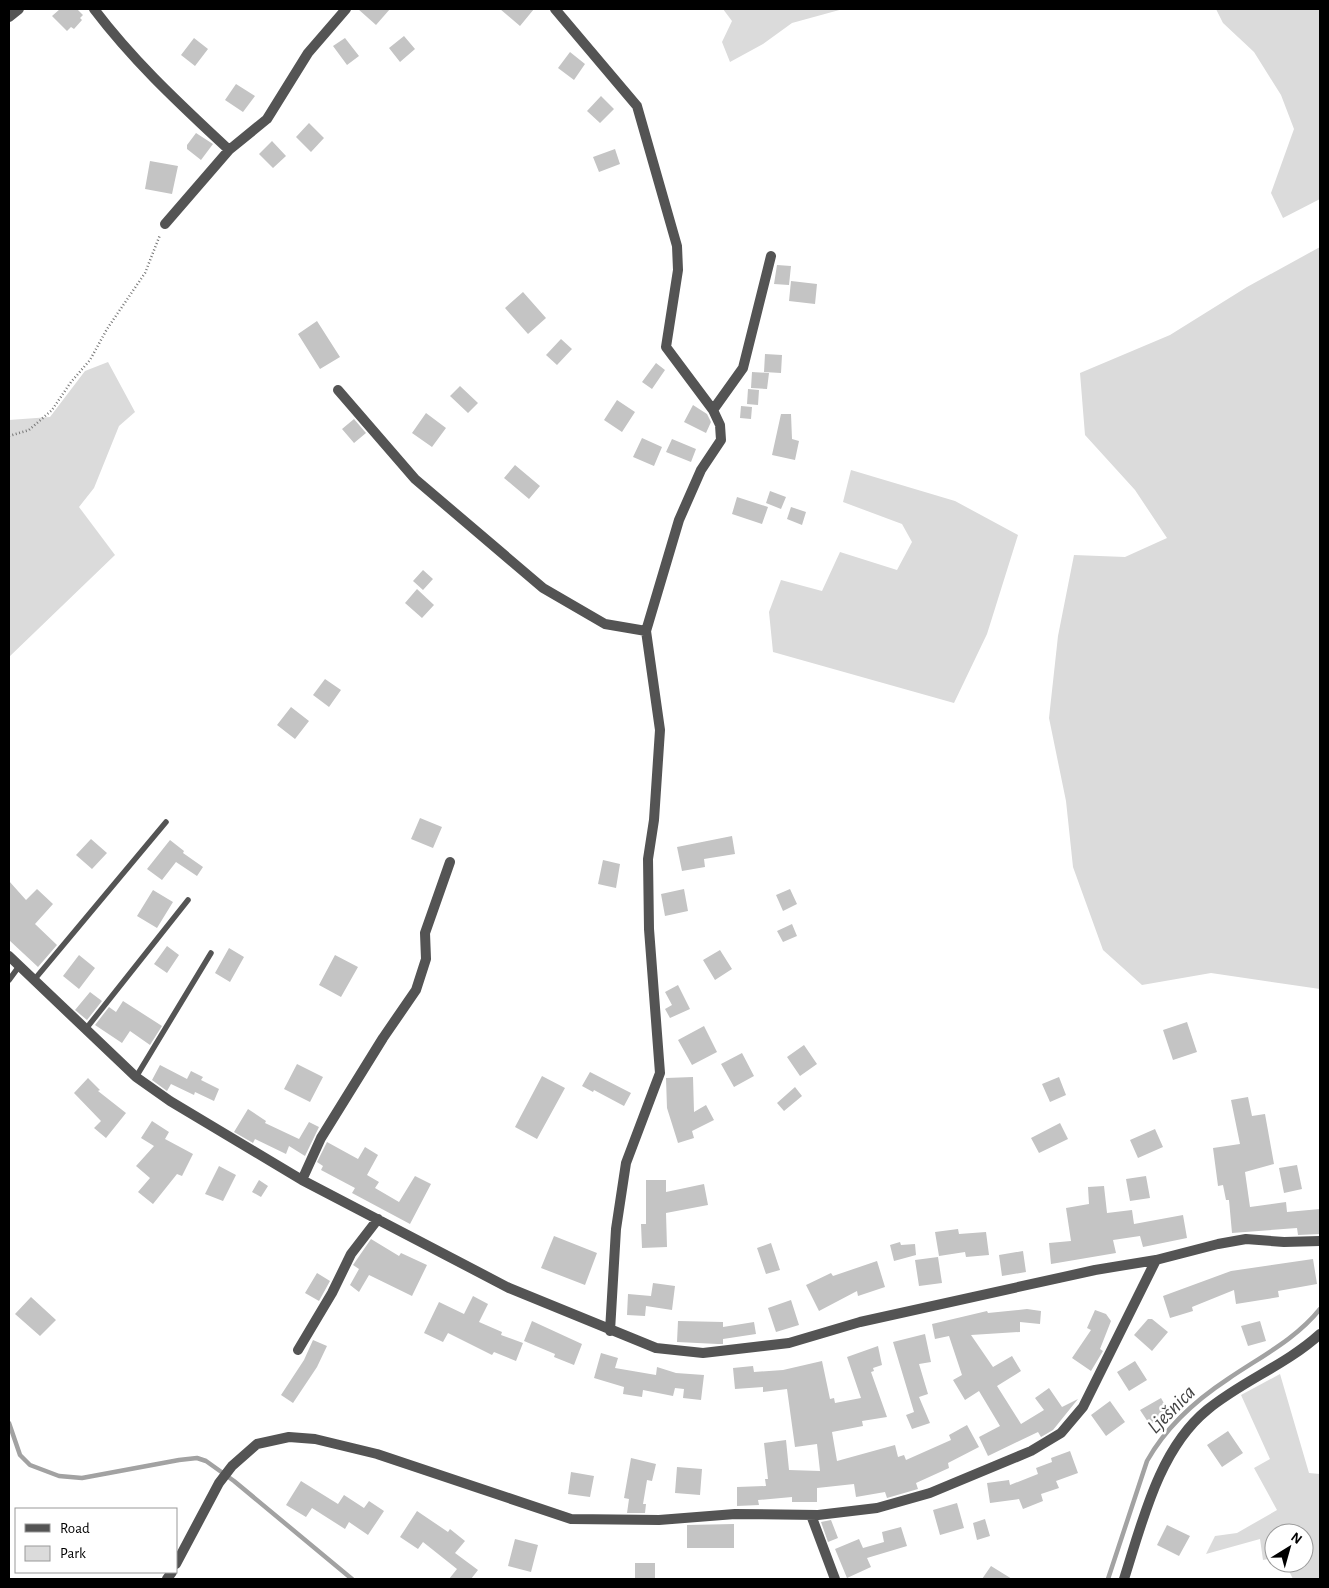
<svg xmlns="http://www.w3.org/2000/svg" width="1329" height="1588" font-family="'Alegreya Sans',sans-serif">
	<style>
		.green { fill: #dbdbdb }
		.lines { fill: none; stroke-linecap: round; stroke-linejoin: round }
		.stream { stroke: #a2a2a2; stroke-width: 4.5 }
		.building { fill: #c4c4c4 }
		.path { stroke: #767676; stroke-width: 2.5; stroke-dasharray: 1 2.5; stroke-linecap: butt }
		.service { stroke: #545454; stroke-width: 5.5 }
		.minor { stroke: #545454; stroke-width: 10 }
		.labels { text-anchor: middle; stroke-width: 5; stroke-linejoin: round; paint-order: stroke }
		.water-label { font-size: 21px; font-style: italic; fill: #434343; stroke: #fff }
	</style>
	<rect width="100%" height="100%" fill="#fff"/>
	<path class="green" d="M723 9H843L792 23 763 44 730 62 722 42 732 21Z
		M1216 9H1320V199L1283 218 1271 193 1294 129 1281 95 1254 52 1223 23Z
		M1320 247V989L1211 973 1142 985 1103 950 1073 867 1066 801 1049 718 1058 636 1074 555 1125 557 1167 538 1135 490 1085 435 1080 373 1170 335 1247 287Z
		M108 362 135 412 119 426 94 488 79 507 115 555 9 657V420L50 417 85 371Z
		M851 470 955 501 1018 535 987 634 954 703 773 652 769 612 781 580 822 591 840 552 897 570 912 542 902 524 843 502Z
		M1280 1374 1309 1473 1320 1474V1579H1293L1285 1563H1304V1533H1274V1558L1263 1560 1260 1539 1206 1554 1215 1536 1237 1533 1277 1510 1254 1468 1270 1459 1241 1395Z"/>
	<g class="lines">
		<path class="stream" d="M9 1423 20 1455 30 1465 59 1476 82 1478 179 1460 197 1458 206 1461 234 1481 352 1579
			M1108 1579 1147 1461C1166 1427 1196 1400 1228 1379 1260 1357 1295 1340 1320 1309"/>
	</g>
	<path class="building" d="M60 9H77L83 15 80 18 82 20 74 29 71 27 67 31 52 16Z
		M358 9H390L376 25Z
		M500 9H534L520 26Z
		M404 36 415 49 400 62 389 48Z
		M194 38 208 49 195 66 181 55Z
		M345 38 359 56 347 65 333 46Z
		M570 52 585 64 574 80 558 68Z
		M236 84 255 96 243 112 225 100Z
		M601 96 614 109 600 123 587 111Z
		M309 123 324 138 311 152 296 137Z
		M196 133 213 144 201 160 187 149V145Z
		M272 141 286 156 273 168 259 154Z
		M615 149 620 164 599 172 593 157Z
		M150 161 178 166 172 194 145 189Z
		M777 265 791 266 789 285 774 284Z
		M791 281 817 284 815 304 789 301Z
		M523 292 546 318 528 334 505 308Z
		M317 321 340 357 320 369 298 334Z
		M561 339 572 349 557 365 546 355Z
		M765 354 782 355 781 373 764 372Z
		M656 363 665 370 652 389 642 382Z
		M752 372 769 373 767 389 751 388Z
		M460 386 478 403 468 413 450 396Z
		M748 389 759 390 758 405 747 404Z
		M617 400 635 412 622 432 604 420Z
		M693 405 707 414 711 422 706 433 684 422Z
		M741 406 752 407 751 419 740 418Z
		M426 413 446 428 432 447 412 433Z
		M781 414H791L792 439 799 441 795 460 772 455Z
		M354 419 366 433 354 443 342 429Z
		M642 438 662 447 654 466 633 457Z
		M672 439 696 449 691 462 666 452Z
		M515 465 540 486 529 499 504 478Z
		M770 491 786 497 781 509 766 503Z
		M737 497 768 507 762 524 732 514Z
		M791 507 806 512 802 525 787 519Z
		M423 570 433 579 423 590 413 581Z
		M417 589 434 605 422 618 405 603Z
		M325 679 341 690 329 707 313 695Z
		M291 707 309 721 295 739 277 725Z
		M420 818 442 827 433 848 411 839Z
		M732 836 735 854 704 859 705 867 682 871 677 847Z
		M91 839 107 853 92 869 76 855Z
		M170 840 184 851 183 853 203 867 197 876 176 862 162 880 147 869Z
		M603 860 620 864 616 888 598 884Z
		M9 881 26 900 37 889 53 904 35 924 57 945 38 967 9 940Z
		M684 889 688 911 665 916 661 894Z
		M790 889 797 904 783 911 776 895Z
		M153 890 173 902 157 928 137 916Z
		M792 924 797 936 783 942 777 931Z
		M167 946 179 955 167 973 154 964Z
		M229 948 244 957 230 982 215 973Z
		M720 950 732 969 715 980 703 960Z
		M79 955 95 968 79 989 63 976Z
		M335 955 358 967 341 997 319 985Z
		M678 985 690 1009 670 1018 665 1009 672 1005 665 992Z
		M90 992 102 1001 87 1020 75 1010Z
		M123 1001 162 1026 150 1045 130 1031 122 1043 95 1025 109 1007 116 1012Z
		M1187 1022 1197 1052 1173 1060 1163 1030Z
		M704 1026 717 1052 692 1065 678 1040Z
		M804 1045 817 1064 800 1076 787 1057Z
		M742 1053 754 1076 734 1087 721 1064Z
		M297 1064 323 1077 310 1102 284 1089Z
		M160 1065 187 1079 191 1071 203 1077 201 1080 219 1089 214 1101 195 1092 194 1095 171 1084 167 1091 152 1080Z
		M590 1072 631 1093 624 1106 594 1090 593 1092 582 1086Z
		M542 1076 565 1088 537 1139 515 1127Z
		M693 1077 694 1112 706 1105 714 1120 692 1131 694 1138 678 1143 667 1108 666 1078Z
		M1059 1077 1066 1095 1050 1102 1042 1084Z
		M88 1078 100 1090 98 1091 126 1113 106 1138 94 1128 101 1121 74 1093Z
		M795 1087 802 1096 784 1111 777 1103Z
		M1248 1097 1252 1116 1265 1114 1274 1164 1245 1172 1250 1207 1286 1202 1287 1212 1320 1209V1234L1298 1235 1297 1228 1232 1233 1229 1200H1226L1223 1185 1218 1186 1213 1148 1240 1144 1231 1100Z
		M248 1109 266 1121 265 1123 299 1139 309 1122 319 1127 305 1156 289 1146 286 1154 255 1139 253 1143 234 1132Z
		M152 1121 169 1132 165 1139 193 1154 182 1176 177 1174 153 1204 138 1192 150 1178 136 1166 154 1146 141 1138Z
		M1060 1123 1068 1139 1039 1153 1031 1138Z
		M1155 1129 1163 1147 1138 1158 1130 1140Z
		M327 1142 358 1159 365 1147 378 1155 367 1175 379 1182 375 1188 399 1202 415 1176 431 1184 410 1224 352 1193 355 1188 321 1170 323 1166 317 1162Z
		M1297 1165 1302 1189 1284 1193 1279 1168Z
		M219 1166 236 1175 223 1201 205 1194Z
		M1146 1176 1150 1198 1130 1201 1126 1179Z
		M259 1180 268 1186 261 1197 252 1192Z
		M646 1180H666V1192L704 1184 708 1205 666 1213 667 1247 642 1248 641 1224H646Z
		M1104 1186 1107 1213 1132 1210 1134 1224 1183 1215 1187 1238 1143 1247 1140 1236 1113 1240 1116 1253 1051 1264 1049 1243 1071 1241 1066 1208 1089 1204 1088 1187Z
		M958 1229 959 1234 986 1232 989 1255 966 1257 965 1252 939 1256 935 1232Z
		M554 1236 597 1253 585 1285 541 1268Z
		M371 1239 399 1256 401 1253 427 1265 412 1296 369 1275 359 1292 350 1285 359 1269 353 1265Z
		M900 1242 901 1245 915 1244 916 1255 894 1261 890 1245Z
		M771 1243 780 1270 766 1274 757 1248Z
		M1023 1251 1026 1272 1002 1276 999 1255Z
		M938 1257 942 1283 919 1286 915 1260Z
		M1313 1259 1317 1284 1278 1291 1279 1297 1236 1304 1234 1290 1192 1307 1193 1311 1170 1318 1163 1296 1231 1271Z
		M877 1261 885 1287 858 1296 857 1291 819 1311 806 1285 831 1273 833 1276Z
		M317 1273 330 1281 319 1301 305 1293Z
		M653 1283 675 1286 672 1310 646 1306 645 1316 627 1315 628 1294 651 1296Z
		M473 1296 488 1304 479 1322 502 1332 501 1335 523 1343 516 1361 494 1352 492 1355 448 1333 443 1342 424 1333 439 1302 464 1314Z
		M31 1297 56 1320 40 1336 15 1314Z
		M791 1300 799 1325 776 1332 768 1308Z
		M1027 1309 1041 1311 1040 1324 1020 1322V1332L971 1335 993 1367 1012 1356 1021 1371 997 1386 1021 1424 1044 1410 1035 1398 1049 1388 1062 1407 1078 1399 1053 1430 1041 1437 1038 1432 988 1456 979 1437 1000 1426 979 1391 965 1400 953 1380 962 1375 949 1336 935 1339 932 1324 987 1311 988 1313Z
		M1095 1310 1106 1314 1111 1321 1100 1349 1103 1351 1091 1371 1072 1358 1091 1330 1087 1328Z
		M1148 1319H1152L1168 1332 1152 1351 1134 1335Z
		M532 1321 582 1344 574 1365 554 1357 555 1354 524 1341Z
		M678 1321 723 1322V1327L754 1322 756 1334 723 1339V1344H718L677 1342Z
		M1260 1321 1266 1341 1248 1346 1241 1326Z
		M925 1334 931 1362 919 1364 928 1394 919 1397 930 1423 912 1429 906 1415 914 1412 893 1342Z
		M313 1340 327 1346 317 1367 293 1403 281 1395 304 1360Z
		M878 1346 882 1365 873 1368 874 1371 871 1372 887 1417 862 1421 863 1426 832 1432 837 1461 895 1445 898 1457 904 1455 906 1460 951 1440 949 1435 967 1425 979 1447 948 1463 949 1468 916 1483 918 1489 887 1498 885 1492 856 1497 854 1484 817 1488V1502H792V1497L758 1500 759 1505 737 1506V1487L766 1486 765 1479H768L764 1443 786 1440 789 1470 820 1471 817 1444 795 1447 787 1389 763 1392V1387L735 1389 733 1368 753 1366 754 1372 783 1370 822 1361 830 1399 834 1398 835 1403 861 1398 847 1357Z
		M601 1353 618 1358 615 1368 656 1375 657 1367 676 1373 704 1375 701 1400 683 1398 684 1389 675 1388 673 1396 643 1390 642 1397 623 1394 624 1387 594 1378Z
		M1135 1361 1147 1380 1129 1391 1117 1372Z
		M1161 1398 1170 1414 1150 1425 1140 1410Z
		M1110 1401 1125 1422 1106 1436 1091 1415Z
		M1228 1431 1243 1453 1222 1467 1207 1445Z
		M1070 1451 1078 1473 1056 1481 1059 1488 1041 1494 1043 1501 1023 1509 1019 1499 990 1503 987 1483 1009 1480 1010 1485 1038 1474 1036 1468 1052 1462 1051 1458Z
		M631 1458 656 1464 652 1481 647 1480 643 1504H646L645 1513H627L629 1499 624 1498Z
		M677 1467 702 1469 700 1495 675 1493Z
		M571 1472 594 1476 590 1497 568 1494Z
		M301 1481 338 1504 344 1495 364 1508 369 1501 384 1511 368 1535 349 1522 345 1529 312 1508 306 1517 286 1505Z
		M957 1503 964 1528 940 1535 933 1510Z
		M417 1511 448 1532 450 1529 465 1541 455 1553 478 1570 471 1579H449L457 1569 423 1542 418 1549 400 1537Z
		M985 1519 990 1536 977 1540 973 1523Z
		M831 1520 838 1538 828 1542 821 1522Z
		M734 1524V1548H687V1525Z
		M1167 1525 1190 1536 1179 1556 1157 1545Z
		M901 1527 907 1546 867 1558 871 1567 847 1578 835 1549 859 1539 863 1548 884 1542 882 1532Z
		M515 1539 538 1545 531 1572 508 1566Z
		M635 1563H655V1579H635Z
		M991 1566 1012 1579H982Z"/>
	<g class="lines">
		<path class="path" d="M9 436 29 430 52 410 71 382 90 360 107 329 145 273 160 235"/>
		<path class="service" d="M9 980 20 965
			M34 980 166 822
			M85 1030 188 900
			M136 1077 211 953"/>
		<path class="minor" d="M94 9C135 63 180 104 229 150L267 119 308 53 346 9
			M555 9 637 106 677 246 678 270 666 347 713 410 720 425 721 440 701 470 679 520 646 631 660 730 654 820 648 859 649 929 660 1073 626 1163 616 1229 610 1331
			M9 17 19 9
			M165 224 229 150
			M338 390 415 479 543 588 605 624 646 631
			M713 410 743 368 771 256
			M9 956 136 1077 170 1101 302 1180 509 1288 656 1348 703 1353 789 1343 860 1322 1095 1270 1156 1260 1218 1244 1246 1239 1284 1242 1320 1241
			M302 1180 321 1138 383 1038 416 990 426 959 425 933 450 862
			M298 1350 332 1293 351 1254 378 1219
			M811 1515 835 1579
			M176 1564 219 1483 232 1466 257 1444 289 1437 315 1439 377 1454 571 1519 659 1520 735 1514 818 1515 877 1508 930 1493 1031 1451 1061 1433 1083 1407 1156 1260
			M167 1579 172 1572
			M1124 1579C1142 1523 1159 1449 1207 1410 1242 1381 1286 1365 1320 1334"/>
	</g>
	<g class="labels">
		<g class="water-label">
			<text transform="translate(1171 1409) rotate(-45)" y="7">Lješnica</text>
		</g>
	</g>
	<rect width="1329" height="1588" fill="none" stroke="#000000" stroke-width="20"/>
	<rect x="15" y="1508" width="162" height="65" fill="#ffffff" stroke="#999999"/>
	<rect x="25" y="1524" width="25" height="8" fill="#545454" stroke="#999999"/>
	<text x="60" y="1533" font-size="15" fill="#000000">Road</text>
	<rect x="25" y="1546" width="25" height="15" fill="#dbdbdb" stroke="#999999"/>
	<text x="60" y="1558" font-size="15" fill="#000000">Park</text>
	<g transform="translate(1289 1548) rotate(37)"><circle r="24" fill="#ffffff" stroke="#999999"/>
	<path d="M0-4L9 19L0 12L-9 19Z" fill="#000000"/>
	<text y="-8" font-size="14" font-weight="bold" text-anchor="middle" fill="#000000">N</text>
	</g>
</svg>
